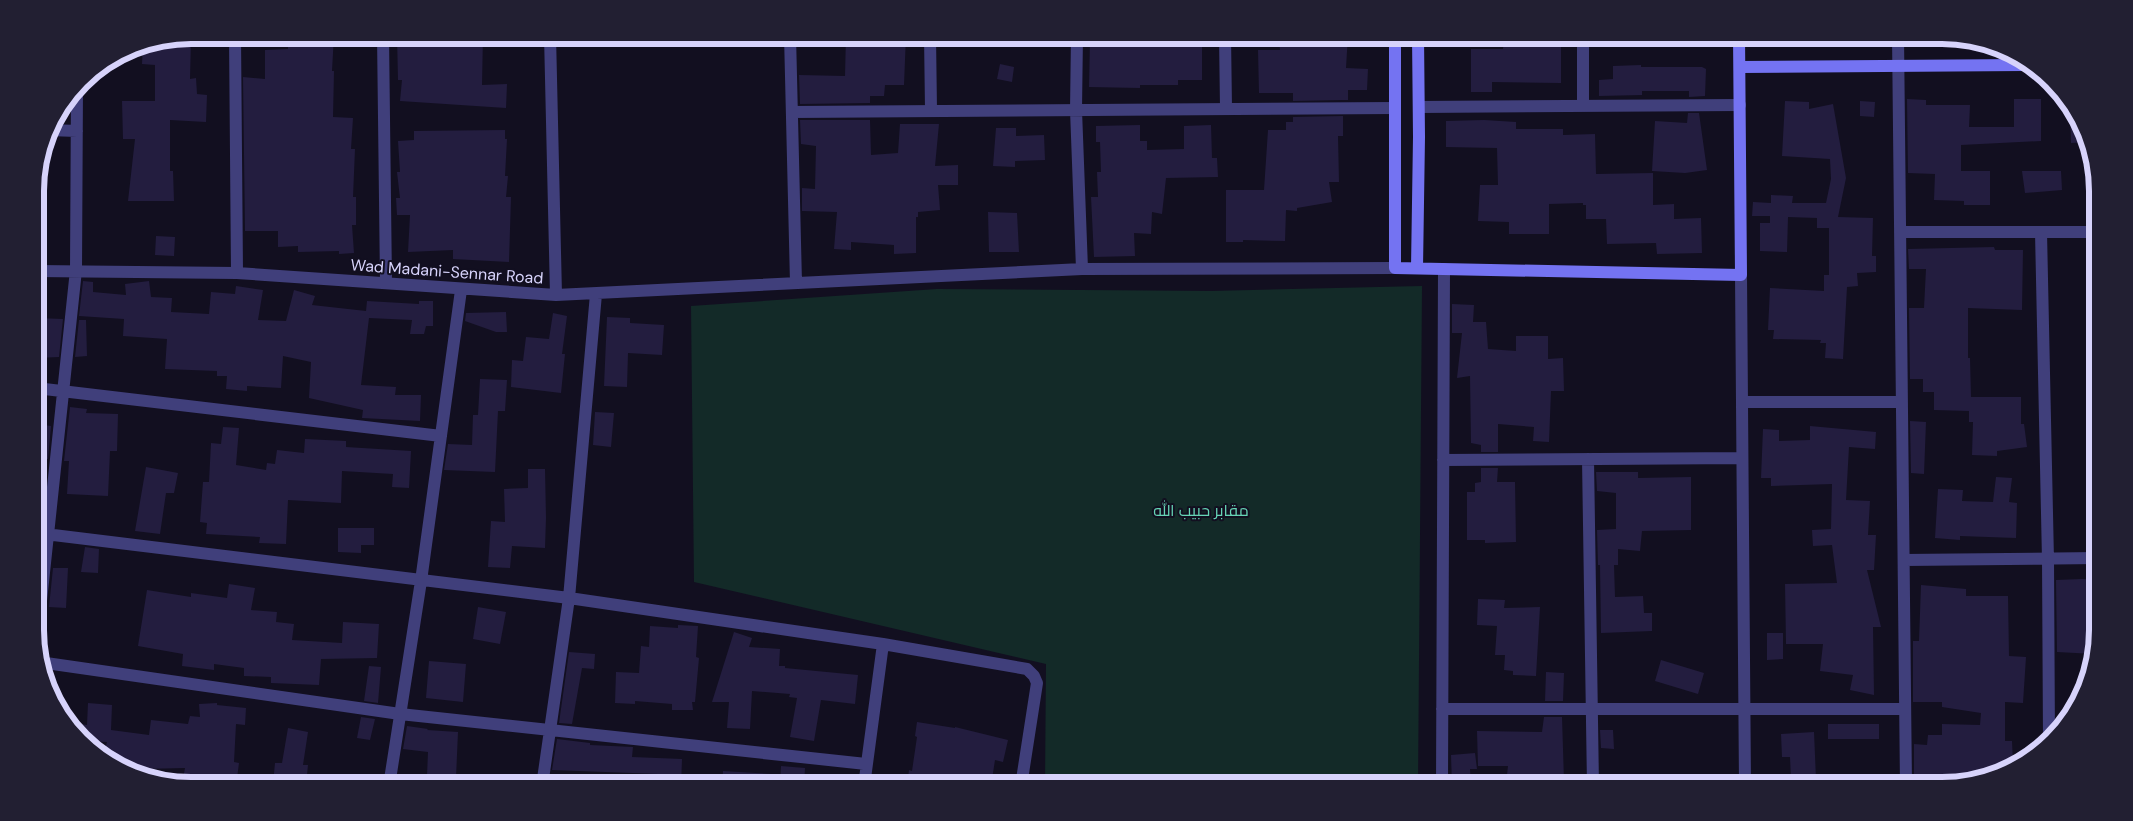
<svg xmlns="http://www.w3.org/2000/svg" width="2133" height="821" font-family="'DM Sans',Cairo,sans-serif">
	<style>
		.green { fill: #132a28 }
		.building { fill: #231d3f }
		.lines { fill: none; stroke-linecap: round; stroke-linejoin: round }
		.street { stroke: #403f7b; stroke-width: 12 }
		.secondary { stroke: #7473f2; stroke-width: 12 }
		.labels { text-anchor: middle; stroke-width: 4; stroke-linejoin: round; paint-order: stroke }
		.street-label { font-size: 16px; fill: #d7d3fb; stroke: #120f20 }
		.park-label { font-size: 16px; fill: #66d4b6; stroke: #120f20 }
		.rim { fill: none; stroke: #d7d3fb; stroke-width: 6 }
	</style>
	<rect width="100%" height="100%" fill="#120f20"/>
	<path class="green" d="M1422 286 1418 786H1045L1046 664 694 582 691 306 937 289 1211 291Z"/>
	<path class="building" d="M318 35H334L332 71H334L333 117 353 118 351 149H355L353 197H356V225H352L354 253 339 254V251L298 252V246L278 247V231H245L243 77 265 79V50L288 49V38Z
		M397 35H483L482 85 507 84 506 108 400 101 402 80H398Z
		M846 35H906L904 85H885L884 96H870V103L800 104 799 75 845 76Z
		M1323 35H1348L1346 68 1368 69 1367 90H1348V100H1343L1293 101V93H1259L1258 50H1280L1279 40 1304 39V37L1323 38Z
		M176 38H191L190 79 196 78 197 94 207 95 206 122 170 120V171H173L174 201H128L135 139H123L122 101H155V65L142 64 143 44Z
		M1090 39 1202 40V80H1178V85H1140V88L1089 87Z
		M1504 39 1561 40V83L1492 82V92H1471V49H1503Z
		M1000 64 1014 67 1012 82 997 79Z
		M1641 65V67H1702L1706 69 1705 96 1689 97V91H1642V95L1599 96V80L1613 79V66Z
		M1907 99 1926 100V105H1970L1969 127H2014V99H2041V141L1961 145V171H1990V205H1964V201L1934 200 1935 174 1908 173Z
		M1785 101 1809 102V109L1833 104 1846 178 1838 217 1873 218 1872 256H1876V272L1857 273 1858 286 1847 287 1843 359 1825 358 1826 343H1820L1821 340 1773 339 1774 330H1768L1770 288 1824 291V275H1829V228H1817V218L1788 217 1787 252 1760 251V223H1770V216H1752L1753 202 1771 203V195L1793 196 1792 203H1826L1831 179 1830 159 1782 156Z
		M1860 101 1875 102 1874 117 1860 116Z
		M2070 104 2082 122 2088 142 2071 143Z
		M1688 113H1699L1707 170 1685 173 1652 171 1655 121 1687 123Z
		M1343 116V136H1338L1339 182H1329L1332 202 1297 208V211L1286 210 1285 241 1243 240V242H1226V190H1264L1268 130H1286V122H1293V117Z
		M800 120H870L871 155 898 153 900 124H939L935 166 958 165V185H938L940 210 918 212V217H916V253L894 254V245L851 242V250L834 249 837 212 802 211V188L815 189 816 146 801 144Z
		M1484 120 1516 122V129H1563V135L1595 134 1596 174 1653 173V205L1674 204V219L1701 218 1702 253 1657 254 1656 243 1607 244 1606 219H1586V205H1583V203L1549 204V234H1509V222L1478 221 1480 185H1498L1497 148 1446 147V121Z
		M1140 125V141H1147V150L1184 149V126L1211 125 1212 158H1217L1218 177 1166 178 1162 214 1152 212 1151 234 1134 233 1135 256 1094 257 1091 197H1098L1097 172H1101L1100 142H1096V126Z
		M996 128H1016V136L1044 135 1045 160 1015 161V167L993 166Z
		M505 130V139H507L505 176H508L506 197H511L509 262 453 259V250L408 252 410 215H397L396 198H400L397 172H400L398 141 414 140V131Z
		M2022 171H2061L2062 190 2025 193Z
		M988 212 1017 213 1019 252H989Z
		M156 236 175 237 174 256 155 255Z
		M1994 247 1995 250H2023L2022 310 1968 308V358H1970L1971 397H2021V424H2024L2027 447 1997 451V456L1972 455 1973 422H1969V411L1934 410V392H1923V379H1910L1909 308H1924L1926 269H1909L1908 249Z
		M83 281 93 282V292L126 295 125 284 149 281 151 297 172 298 171 312 209 314 211 292 235 294 236 286 263 290 258 320 286 321 294 290 315 296 312 305 366 311 367 301 419 304V301H433V326H426L424 334H410L412 320 369 318 361 385 396 387 395 395H421L420 421 362 418 363 410 309 398 311 362 283 356 281 388 247 386V391L226 389 227 376H217V371L165 369 167 339 123 336 124 319 79 316Z
		M1452 304 1474 305 1473 322H1486L1488 349 1516 351V336H1548V359L1563 358 1564 391H1551L1549 442 1533 441 1534 427 1498 424V452H1481V445L1471 443 1470 376 1457 378 1462 333H1452Z
		M506 312 507 332H496L465 321 466 313Z
		M553 313 567 316 562 354H565L561 393 511 387 512 360 523 361 526 337 549 339Z
		M607 317 630 318V323L664 325 662 355 628 353 627 387 604 386Z
		M36 318 63 319 59 357 36 358Z
		M79 320H86L87 356 75 357Z
		M480 379 507 380 505 411H498L495 472 444 470 448 444 472 445 473 415H478Z
		M70 407 87 409 86 413 118 414 117 451H110L108 496 67 494 69 461H64Z
		M595 412 614 413 611 447 593 445Z
		M1910 421 1926 422 1924 474 1911 473Z
		M37 424 51 426 48 459 37 458Z
		M1810 426 1876 432 1875 449 1849 447 1846 500 1870 501 1868 535H1876L1874 570H1867L1881 627H1873L1874 695 1850 690 1853 675 1820 671 1823 644H1786L1785 584 1837 583 1832 545 1813 546 1812 530 1831 529 1832 484 1771 486V478H1761L1763 429 1779 430V441L1810 440Z
		M223 427 239 428 236 465 266 470 267 463 275 464 277 450 304 453 305 439 346 441V447L411 451 409 488 392 487 393 474 342 471 341 503 288 500 286 544 259 543 260 537 206 534 207 523 200 522 203 482H209L211 443 221 444Z
		M146 467 178 473 174 493H166L160 534 135 531Z
		M1481 468H1498L1497 482H1515L1516 542 1485 543V540H1467V492H1475V483L1481 482Z
		M528 469H545L546 518 545 548 512 546 510 568 488 567 491 521 505 522 504 489 528 488Z
		M1596 472H1638V478L1691 477V530L1642 531 1640 551 1618 549V565H1614L1615 597 1643 596 1644 613H1652V631L1601 633 1600 565H1598L1597 530 1616 529V493L1597 491Z
		M1996 477 2012 478 2009 502 2017 503 2016 538 1960 536V540L1935 538 1938 489 1963 490 1962 501 1993 502Z
		M338 528H374V545H361V553L338 552Z
		M85 547 99 549 98 573 81 572Z
		M53 568H68L66 608 49 607Z
		M2082 579 2098 580V631L2094 654 2057 652 2056 580Z
		M229 584 255 588 251 610 277 612 276 622 294 624 292 640 342 643 343 622 379 624 377 658 321 659 319 685 271 683V677L244 676V668L214 664V670L182 666 183 654 138 646 147 590 191 597V593L227 598Z
		M1921 585 1966 589V596H2008L2009 656 2026 657 2023 703 2005 702V741H2012L2013 764H1998V773L1953 774 1952 786H1914V744L1927 745 1928 735H1942V724L1980 725 1981 713 1942 707V702H1913V641H1919Z
		M1478 599 1505 600 1504 608 1540 607 1536 676 1513 675V671L1504 670 1505 655H1495L1497 626 1477 625Z
		M478 607 506 612 500 644 473 639Z
		M678 625 698 626 696 657 699 658 695 702H692L693 710H672V704L635 701V704L615 703 616 672 639 673 641 646 649 647 650 626 678 628Z
		M734 632 752 638 749 647 780 649 779 666H785V668L858 675 855 704 821 700 814 741 790 737 797 698 789 697 790 694 752 691 750 729 727 728 729 702H712Z
		M1767 633H1783V659L1767 660Z
		M569 652 595 654 594 669 582 668 572 724 559 723Z
		M1661 660 1704 673 1698 694 1655 681Z
		M429 661 466 664 463 702 426 698Z
		M369 666 381 667 378 703 364 701Z
		M1546 672 1564 673 1563 701H1545Z
		M88 703 112 705 111 730 149 735 151 720 188 724 190 716 200 717 199 704 217 703V705L246 708 245 725 236 724 234 762 239 763 236 786 182 785 185 768 143 769 142 778H140L104 753 107 742 86 741 73 733 68 722 87 725Z
		M361 717 375 719 370 740 357 738Z
		M1544 717H1562L1564 781 1519 782V776L1507 775 1508 766H1478L1477 731 1542 732Z
		M917 722 955 728V727L1008 740 1003 762 995 760 991 786H907L909 770 912 771 917 737 915 736Z
		M1828 724H1879V739H1828Z
		M407 726 428 729 427 730 458 732 456 778H453V786H433V777L427 776 428 752 403 749Z
		M288 728 308 732 303 765H308L306 785 273 784 275 763H282Z
		M1600 730H1613L1614 749 1601 748Z
		M1814 732 1816 779H1791L1790 757H1782L1781 734Z
		M557 739 590 743V745L633 747 632 757 682 759 681 786H658V774L552 770Z
		M1475 753 1477 769H1470L1471 786H1452L1451 755Z
		M781 766 805 768 804 786H780Z
		M723 771 772 774V786H722Z"/>
	<g class="lines">
		<path class="street" d="M235 35 237 273
			M383 35 386 283
			M550 35 556 295
			M790 35 796 283
			M930 35 931 110
			M1077 35 1076 110 1082 269
			M1225 35 1226 108
			M1583 35V106
			M1898 35 1906 786
			M1419 107 1740 105
			M792 112 1395 108
			M49 130 77 131
			M1900 232H2097
			M2041 232 2048 560 2049 742
			M36 271 237 273 556 295 1082 269 1395 268
			M1741 275 1745 786
			M36 388 441 436
			M1742 402H1901
			M1588 459 1593 786
			M1443 460 1742 458
			M37 533 569 598 883 644 1027 669 1034 676 1037 683 1021 786
			M1904 560 2098 558
			M38 629 76 270 77 88
			M39 662 400 714 866 764
			M1442 709H1905
			M389 786 421 581 461 290
			M542 786 569 598 596 294
			M864 786 883 644
			M1442 786 1444 269"/>
		<path class="secondary" d="M1395 35V268L1741 275 1739 35
			M1740 67 2024 65
			M1417 268 1419 137 1418 35"/>
	</g>
	<g class="labels">
		<g class="street-label">
			<text transform="translate(447 271) rotate(4)" y="6">Wad Madani-Sennar Road</text>
		</g>
		<g class="park-label">
			<text x="1201" y="516">مقابر حبيب الله</text>
		</g>
	</g>
	<path d="M0 0H2133V821H0ZM191 44H1942A147 147 0 0 1 2089 191V630A147 147 0 0 1 1942 777H191A147 147 0 0 1 44 630V191A147 147 0 0 1 191 44Z" fill="#221f32" fill-rule="evenodd"/>
	<path class="rim" d="M191 44H1942A147 147 0 0 1 2089 191V630A147 147 0 0 1 1942 777H191A147 147 0 0 1 44 630V191A147 147 0 0 1 191 44Z"/>
</svg>
